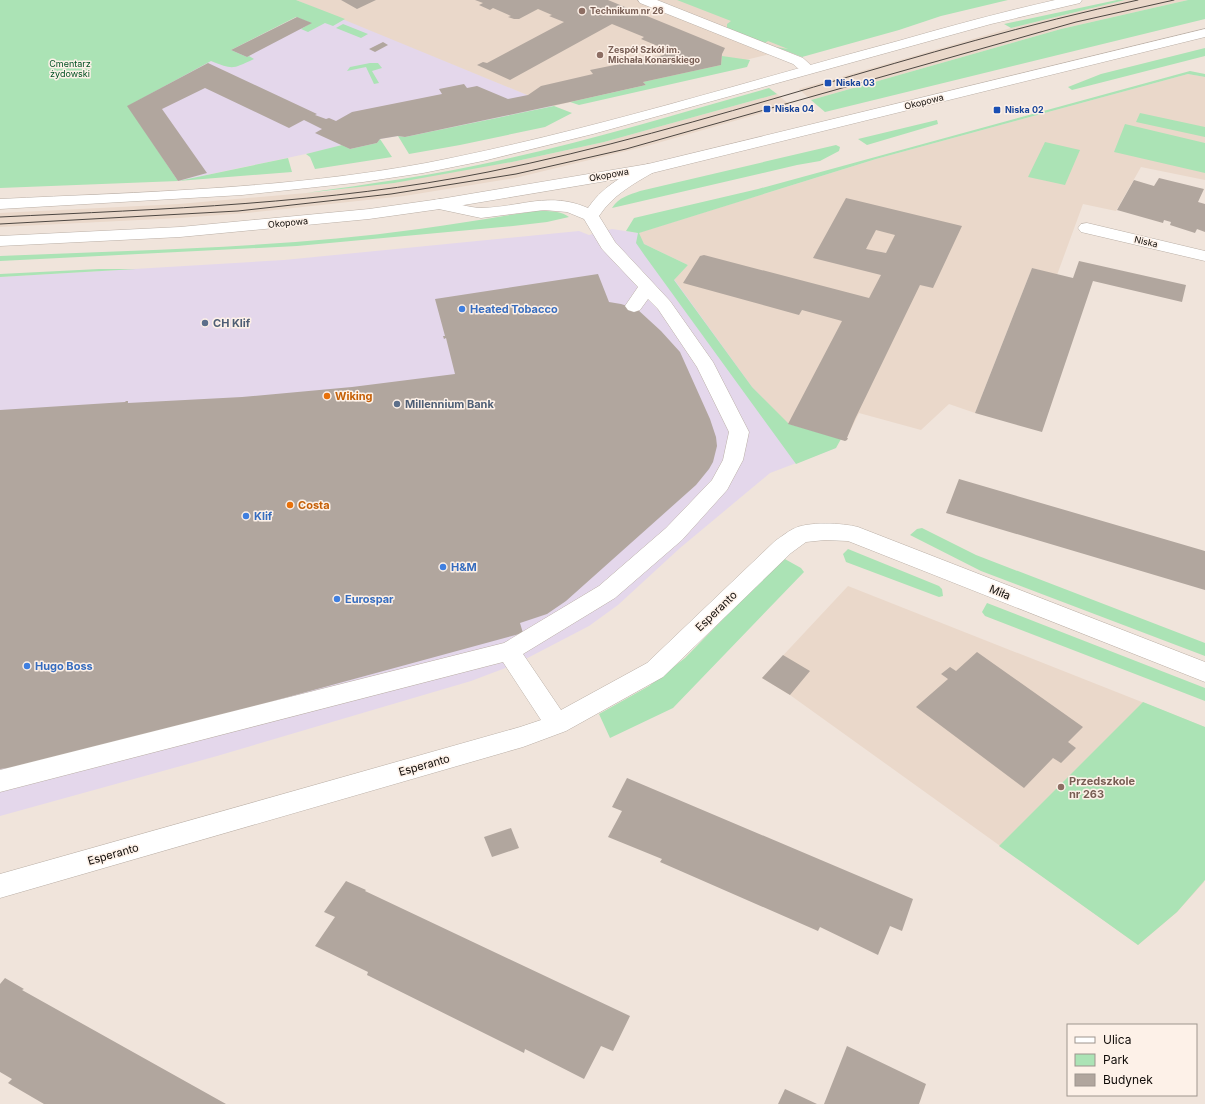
<svg xmlns="http://www.w3.org/2000/svg" width="1205" height="1104" font-family="Inter,sans-serif">
	<style>
		.commercial { fill: #e4d7eb }
		.built { fill: #ead8ca }
		.green { fill: #abe3b5 }
		.building { fill: #b1a69e; fill-rule: evenodd }
		.lines { fill: none; stroke-linecap: round; stroke-linejoin: round }
		.minor-casing { stroke: #baafa6; stroke-width: 1 }
		.major-casing { stroke: #baafa6; stroke-width: 1 }
		.minor { fill: #fff; fill-rule: evenodd }
		.major { fill: #fff; fill-rule: evenodd }
		.tram { stroke: #4d4742; stroke-width: 1 }
		.education-dot { fill: #8d6e63; stroke: #fdf1e8; stroke-width: 1.5 }
		.transit-dot { fill: #1a4fb4; stroke: #fdf1e8; stroke-width: 1.5 }
		.shop-dot { fill: #3f7fe0; stroke: #fdf1e8; stroke-width: 1.5 }
		.service-dot { fill: #5c6f8a; stroke: #fdf1e8; stroke-width: 1.5 }
		.food-dot { fill: #e8710a; stroke: #fdf1e8; stroke-width: 1.5 }
		.labels { text-anchor: middle; stroke-width: 3; stroke-linejoin: round; paint-order: stroke }
		.far-education-label { font-size: 9px; font-weight: bold; fill: #785e54; stroke: #fdf1e8; text-anchor: start }
		.far-park-label { font-size: 9px; fill: #015022; stroke: #fdf1e8 }
		.far-transit-label { font-size: 9px; font-weight: bold; fill: #164399; stroke: #fdf1e8; text-anchor: start }
		.far-street-label { font-size: 9px; fill: #0f0b08; stroke: #fdf1e8 }
		.shop-label { font-size: 11px; font-weight: bold; fill: #366cbe; stroke: #fdf1e8; text-anchor: start }
		.service-label { font-size: 11px; font-weight: bold; fill: #4e5e75; stroke: #fdf1e8; text-anchor: start }
		.food-label { font-size: 11px; font-weight: bold; fill: #c56008; stroke: #fdf1e8; text-anchor: start }
		.street-label { font-size: 11px; fill: #0f0b08; stroke: #fdf1e8 }
		.education-label { font-size: 11px; font-weight: bold; fill: #785e54; stroke: #fdf1e8; text-anchor: start }
	</style>
	<rect width="100%" height="100%" fill="#f0e4db"/>
	<path class="commercial" d="M316 8 345 19 554 106 405 137 398 136 380 139 377 143 350 149 341 145 329 149 178 181 127 106 231 50Z
		M612 229 638 233 836 448 770 473 680 548 618 605 589 626 516 664 471 681 217 756 0 816V277L284 260 579 231 589 235Z"/>
	<path class="built" d="M296 0H994L554 106Z
		M1125 0H1188L1061 29 811 100 799 89 1011 28Z
		M1188 74 1205 77V180L1141 167 1116 211 1083 204 1057 275 1032 268 975 413 949 404 921 430 859 413 847 437V440L788 424 752 387 674 279 688 265 644 244 638 233 876 159Z
		M777 94 790 105 647 146 515 178 404 196 247 213 179 218 0 227V213L179 204 330 191 512 162 604 142Z
		M848 586 1205 727 1204 882 1177 912 1138 945 790 695 762 678Z"/>
	<path class="green" d="M0 0H296L345 19 333 26 325 23 308 32 301 29 311 23 296 17 231 50 247 57 249 56 254 59C232 69 234 70 211 61L128 106 178 181 288 158 292 172 178 181 0 188Z
		M677 0H1008L941 16 899 30 802 57 776 47 788 49 768 41 765 43 727 28V24L731 21Z
		M1117 0H1125L1011 28 1004 24Z
		M1188 0H1205V19L825 112 811 100 1061 29Z
		M343 24 368 34 361 38 336 28Z
		M1205 48V56L1072 90 1068 87 1101 74Z
		M722 56 750 60 747 67 579 105 570 102 646 85 643 82 721 65Z
		M370 63H378L382 68 372 71 379 83 374 84 366 67 347 71 350 67Z
		M1190 71 1205 74V77L1188 74 876 159 639 233 644 244 688 265 674 280 752 387 789 424 841 439 836 448 796 464 645 256 636 243 638 233 626 231 634 218 758 189Z
		M769 88 777 94 604 142 512 162 394 183 306 193C370 184 434 175 497 161 589 141 679 113 769 88Z
		M554 106 572 113 545 127 460 145 409 154 398 136 405 137Z
		M1140 113 1205 127V137L1136 122Z
		M937 120 938 124 867 145 858 139Z
		M1125 124 1205 143V173L1114 152Z
		M380 139 392 157 315 169 310 157 306 154 342 145 350 149 377 143Z
		M1045 142 1080 150 1065 185 1028 177Z
		M836 145 840 147 839 151 820 161 797 165 612 208C619 197 629 195 640 191Z
		M535 211C547 211 560 210 569 217L547 222 513 226 297 246 0 261V256C139 250 280 248 419 229 458 224 497 217 535 211Z
		M99 269H136L0 277V274Z
		M922 528 976 555 1205 643V656L981 571 910 535 917 529Z
		M848 549 939 586 942 589 943 596 939 597 846 562 843 554Z
		M783 558 801 568 804 572 673 708 610 738 599 714 649 686 685 658Z
		M987 603 1205 688V701L985 616 982 612Z
		M1143 702 1205 727V880L1177 912 1138 945 999 846Z"/>
	<path class="building" d="M341 0H376L357 9Z
		M475 0H608L725 48 722 54 721 65 643 82 646 85 570 102 405 137 398 136 380 139 377 143 350 149 315 133 322 129 304 120 289 128 205 88 162 109 207 173 178 181 127 106 208 63 317 114 315 115 326 119 329 118 336 121 352 112 442 94 439 89 464 84 467 88 477 86 508 99 528 95 541 86 593 74 590 70 664 55 665 49 641 39 644 37 612 24 510 80 477 65 483 62 487 63 564 22 549 16 552 15 538 9 519 19H514L508 17 511 16 493 8 490 10 479 5 483 3Z
		M297 17 312 23 247 57 231 50Z
		M383 42 388 45 375 52 369 49Z
		M1159 178 1204 189 1198 202 1205 204V232L1197 229 1195 233 1170 225 1171 222 1164 220 1163 223 1117 210 1134 180 1154 186Z
		M846 198 962 226 933 288 920 285 855 419 847 438H848L847 440 845 441 788 424 842 321 802 310 799 315 683 283 700 256 704 255 869 298 881 275 813 258ZM876 230 895 235 886 253 866 249Z
		M1079 261 1186 285 1182 302 1093 281 1042 432 975 413 1032 268 1073 278Z
		M598 274 609 302 621 304 637 309 661 331 680 352 710 419 716 437 717 446 713 462 709 469 696 485 566 601 547 614 520 623 523 633 71 756 30 765 0 769V410L125 402 126 401H128V403L242 397 352 387 455 374 446 338 444 339 443 336H445L435 299Z
		M959 479 1205 551V590L946 513Z
		M977 652 1083 727 1068 742 1076 748 1061 763 1053 758 1024 788 916 707 948 679 941 674 950 667 956 671Z
		M783 655 810 671 790 695 762 678Z
		M627 778 913 899 902 931 890 926 878 955 820 927 818 931 660 862 662 859 608 837 622 811 612 807Z
		M511 828 519 848 492 857 484 837Z
		M346 881 366 890 365 891 630 1016 613 1051 601 1046 584 1079 525 1049 524 1053 367 975 368 972 315 946 335 917 324 912Z
		M5 978 24 989 22 990 226 1104H44L8 1083 12 1079 0 1072V984Z
		M847 1046 926 1084 919 1104H824Z
		M785 1089 817 1104H778Z"/>
	<g class="lines">
		<g class="minor-casing">
			<path id="minor" d="M638 0H657L803 58 815 69 813 72C804 74 800 70 793 64L640 3Z
				M648 164 654 166 656 169 654 172C633 184 613 195 599 216L615 242 670 301 713 362 749 432 743 460 727 490 682 540 615 598 523 654 561 710 647 663 775 541C781 537 787 532 793 529 807 521 843 523 858 527L1205 662V682L848 541 825 540 806 542 791 553 663 677 566 731 523 747 0 898V874L520 727 541 720 503 662 0 792V770L504 643 599 586 666 528 712 480 723 460 729 432 697 367 658 309 648 299 640 310 634 312 628 310 625 306 638 287 602 249 584 219 567 212 544 210 481 218 434 208 432 204 434 200 440 199C453 202 469 208 482 208 521 207 549 191 588 208 601 188 621 177 642 166Z
				M1087 223 1205 251V261L1081 232 1078 228 1081 224Z"/>
		</g>
		<g class="major-casing">
			<path id="major" d="M1055 0H1082L1080 3 991 24 593 134 483 161 423 173 363 182 242 195 0 209V199C142 192 286 189 426 163 586 132 741 83 898 41 950 26 1002 12 1055 0Z
				M1205 29V37L648 174 440 209 369 219 180 237 0 246V236L180 227 369 209 440 199 648 164Z"/>
		</g>
		<use href="#minor" class="minor"/>
		<use href="#major" class="major"/>
		<path class="tram" d="M0 217C163 209 328 204 488 172 708 128 919 47 1138 0
			M0 224 238 211 391 194 516 174 626 149 1076 22 1174 0"/>
	</g>
	<g class="education-dot">
		<circle cx="582" cy="11" r="4"/>
		<circle cx="600" cy="55" r="4"/>
		<circle cx="1061" cy="787" r="4"/>
	</g>
	<g class="transit-dot">
		<rect x="824" y="79" width="8" height="8" rx="2"/>
		<rect x="763" y="105" width="8" height="8" rx="2"/>
		<rect x="993" y="106" width="8" height="8" rx="2"/>
	</g>
	<g class="shop-dot">
		<circle cx="462" cy="309" r="4"/>
		<circle cx="246" cy="516" r="4"/>
		<circle cx="443" cy="567" r="4"/>
		<circle cx="337" cy="599" r="4"/>
		<circle cx="27" cy="666" r="4"/>
	</g>
	<g class="service-dot">
		<circle cx="205" cy="323" r="4"/>
		<circle cx="397" cy="404" r="4"/>
	</g>
	<g class="food-dot">
		<circle cx="327" cy="396" r="4"/>
		<circle cx="290" cy="505" r="4"/>
	</g>
	<g class="labels">
		<g class="far-education-label">
			<text x="590" y="14">Technikum nr 26</text>
			<text x="608" y="53">Zespół Szkół im.<tspan x="608" dy="10">Michała Konarskiego</tspan></text>
		</g>
		<g class="far-park-label">
			<text x="70" y="67">Cmentarz<tspan x="70" dy="10">żydowski</tspan></text>
		</g>
		<g class="far-transit-label">
			<text x="836" y="86">Niska 03</text>
			<text x="775" y="112">Niska 04</text>
			<text x="1005" y="113">Niska 02</text>
		</g>
		<g class="far-street-label">
			<text transform="translate(924 102) rotate(-14)" y="3">Okopowa</text>
			<text transform="translate(609 175) rotate(-10)" y="3">Okopowa</text>
			<text transform="translate(288 223) rotate(-6)" y="3">Okopowa</text>
			<text transform="translate(1146 242) rotate(13)" y="3">Niska</text>
		</g>
		<g class="shop-label">
			<text x="470" y="313">Heated Tobacco</text>
			<text x="254" y="520">Klif</text>
			<text x="451" y="571">H&amp;M</text>
			<text x="345" y="603">Eurospar</text>
			<text x="35" y="670">Hugo Boss</text>
		</g>
		<g class="service-label">
			<text x="213" y="327">CH Klif</text>
			<text x="405" y="408">Millennium Bank</text>
		</g>
		<g class="food-label">
			<text x="335" y="400">Wiking</text>
			<text x="298" y="509">Costa</text>
		</g>
		<g class="street-label">
			<text transform="translate(1000 592) rotate(22)" y="4">Miła</text>
			<text transform="translate(716 611) rotate(-44)" y="4">Esperanto</text>
			<text transform="translate(424 765) rotate(-16)" y="4">Esperanto</text>
			<text transform="translate(113 854) rotate(-16)" y="4">Esperanto</text>
		</g>
		<g class="education-label">
			<text x="1069" y="785">Przedszkole<tspan x="1069" dy="13">nr 263</tspan></text>
		</g>
	</g>
	<rect x="1067" y="1024" width="130" height="72" fill="#fdf1e8" stroke="#9e958e"/>
	<rect x="1075" y="1037" width="20" height="6" fill="#ffffff" stroke="#9e958e"/>
	<text x="1103" y="1044" font-size="12" fill="#0f0b08">Ulica</text>
	<rect x="1075" y="1054" width="20" height="12" fill="#abe3b5" stroke="#9e958e"/>
	<text x="1103" y="1064" font-size="12" fill="#0f0b08">Park</text>
	<rect x="1075" y="1074" width="20" height="12" fill="#b1a69e" stroke="#9e958e"/>
	<text x="1103" y="1084" font-size="12" fill="#0f0b08">Budynek</text>
</svg>
